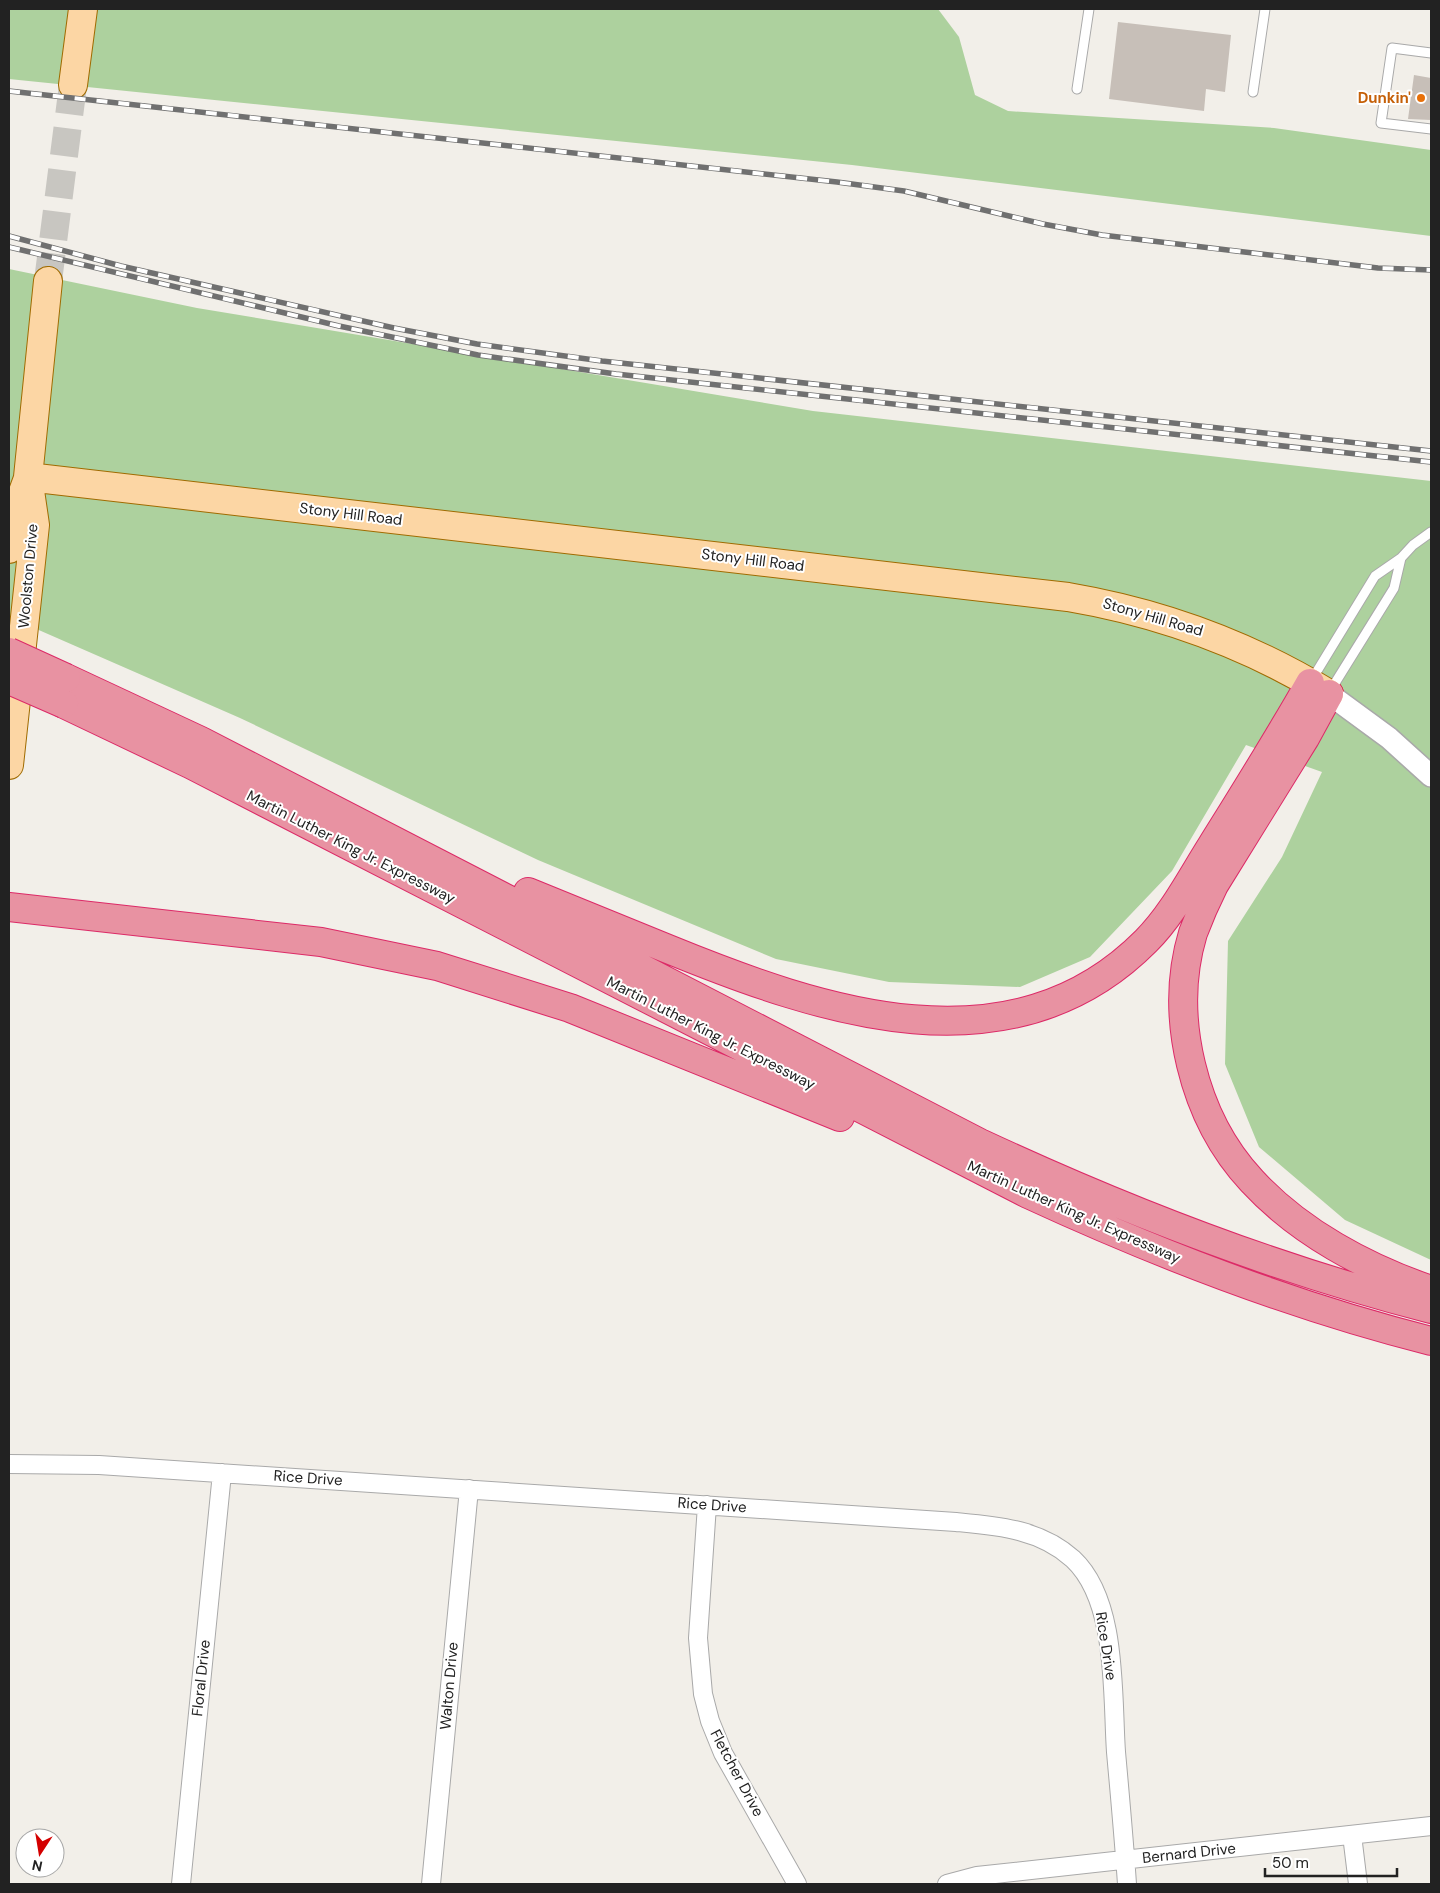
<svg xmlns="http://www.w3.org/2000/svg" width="1440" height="1893" font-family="'DM Sans',sans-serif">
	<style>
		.forest { fill: #add19e }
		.building { fill: #c7bfb8 }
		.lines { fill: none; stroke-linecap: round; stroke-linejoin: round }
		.primary-tunnel { stroke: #c8c6c1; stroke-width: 28; stroke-dasharray: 28 14; stroke-linecap: butt }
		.service-casing { stroke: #a9a9a9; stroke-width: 11 }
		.minor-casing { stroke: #a9a9a9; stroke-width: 20 }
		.tertiary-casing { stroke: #a9a9a9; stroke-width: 24 }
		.primary-casing { stroke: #a06b00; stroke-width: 30 }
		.motorway-casing { stroke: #dc2a67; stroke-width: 30 }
		.service { stroke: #fff; stroke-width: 9 }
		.minor { stroke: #fff; stroke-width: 18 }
		.tertiary { stroke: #fff; stroke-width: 21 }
		.primary { stroke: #fcd6a4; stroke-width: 28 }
		.motorway { stroke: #e892a2; stroke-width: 28 }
		.rail-casing { stroke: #707070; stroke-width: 5.5 }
		.rail { stroke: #fff; stroke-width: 4; stroke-dasharray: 11; stroke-linecap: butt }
		.motorway-bridge-casing { stroke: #dc2a67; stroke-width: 30; stroke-linecap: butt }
		.motorway-bridge { stroke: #e892a2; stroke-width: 28 }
		.food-dot { fill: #e8710a; stroke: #fff; stroke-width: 2 }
		.labels { text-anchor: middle; stroke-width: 4; stroke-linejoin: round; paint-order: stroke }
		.food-label { font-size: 15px; font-weight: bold; fill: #c56008; stroke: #fff; text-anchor: end }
		.street-label { font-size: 15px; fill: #222; stroke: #fff }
	</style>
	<rect width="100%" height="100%" fill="#f2efe9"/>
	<path class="forest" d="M9 9H938L959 37 975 95 1008 111 1274 128 1431 150V236L852 165 9 79Z
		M9 269 197 308 813 411 1431 481V1260L1345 1220 1259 1147 1225 1064 1228 941 1282 857 1322 772 1246 745 1172 871 1090 957 1020 987 889 982 776 959 538 860 240 718 9 617Z"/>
	<path class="building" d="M1118 22 1231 35 1225 92 1206 89 1204 111 1109 99Z
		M1414 75 1431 78V120L1408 119Z"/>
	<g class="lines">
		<path class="primary-tunnel" d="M48 281 73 85"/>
		<g class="service-casing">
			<path id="service" d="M1431 53 1392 48 1381 123 1431 129
				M1077 89 1089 9
				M1253 92 1265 9
				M1311 681 1375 576 1401 558 1413 545 1431 532
				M1330 691 1394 588 1401 558"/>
		</g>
		<g class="minor-casing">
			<path id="minor" d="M9 1464 99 1465 956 1522C998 1526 1040 1529 1073 1559 1118 1601 1112 1695 1116 1752 1120 1796 1124 1840 1127 1884
				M707 1505 698 1638 703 1694 710 1721 723 1753 797 1884
				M1352 1835 1358 1884
				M181 1884 222 1473
				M431 1884 469 1489
				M947 1884 977 1876 1431 1826"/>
		</g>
		<g class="tertiary-casing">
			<path id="tertiary" d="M1329 694 1389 738 1431 776"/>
		</g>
		<g class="primary-casing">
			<path id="primary" d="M73 85 83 9
				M28 477 1068 597C1162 613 1247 644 1329 694
				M9 549 12 522 27 481
				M9 765 35 525 28 477 48 281"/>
		</g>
		<g class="motorway-casing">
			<path id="motorway" d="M66 678 201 741 980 1143C1126 1211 1275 1269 1431 1309
				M1329 694 1305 738 1214 885C1206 901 1199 917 1193 933 1168 1016 1193 1118 1252 1181 1299 1232 1366 1268 1431 1290
				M64 704 190 764 1028 1194C1158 1254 1292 1306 1431 1341
				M528 892C575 911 621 930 668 949 820 1011 1011 1077 1146 941 1173 914 1191 878 1212 845 1245 792 1279 738 1310 683
				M9 907 321 942 437 966 570 1008 840 1117"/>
		</g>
		<use href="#service" class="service"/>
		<use href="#minor" class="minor"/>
		<use href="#tertiary" class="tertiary"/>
		<use href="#primary" class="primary"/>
		<use href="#motorway" class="motorway"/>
		<g class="rail-casing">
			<path id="rail" d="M9 91 837 182 904 191 1043 224 1102 235 1378 268 1431 270
				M9 236 121 266 394 328 477 344 602 361 1431 451
				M9 247 339 326 478 355 616 374 1431 462"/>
		</g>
		<use href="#rail" class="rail"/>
		<g class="motorway-bridge-casing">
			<path id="motorway-bridge" d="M9 652 66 678
				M9 680 64 704"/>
		</g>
		<use href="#motorway-bridge" class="motorway-bridge"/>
	</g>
	<circle class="food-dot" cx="1421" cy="98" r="5"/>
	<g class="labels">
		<g class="food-label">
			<text x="1411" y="103">Dunkin'</text>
		</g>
		<g class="street-label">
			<text transform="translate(351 514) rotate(7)" y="5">Stony Hill Road</text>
			<text transform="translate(753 560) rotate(7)" y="5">Stony Hill Road</text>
			<text transform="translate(28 576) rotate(-85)" y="5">Woolston Drive</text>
			<text transform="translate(1153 617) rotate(16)" y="5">Stony Hill Road</text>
			<text transform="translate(351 847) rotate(27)" y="5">Martin Luther King Jr. Expressway</text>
			<text transform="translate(711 1033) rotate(27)" y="5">Martin Luther King Jr. Expressway</text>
			<text transform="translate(1074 1212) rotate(24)" y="5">Martin Luther King Jr. Expressway</text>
			<text transform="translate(308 1478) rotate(4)" y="5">Rice Drive</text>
			<text transform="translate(712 1505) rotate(4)" y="5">Rice Drive</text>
			<text transform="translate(1106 1646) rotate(81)" y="5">Rice Drive</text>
			<text transform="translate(201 1678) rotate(-84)" y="5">Floral Drive</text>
			<text transform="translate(449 1686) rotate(-85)" y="5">Walton Drive</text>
			<text transform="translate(737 1773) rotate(62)" y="5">Fletcher Drive</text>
			<text transform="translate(1189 1853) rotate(-6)" y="5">Bernard Drive</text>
		</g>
	</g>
	<rect width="1440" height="1893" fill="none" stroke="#222222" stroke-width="20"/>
	<g transform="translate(40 1853) rotate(192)"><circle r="24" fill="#ffffff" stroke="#a7a7a7"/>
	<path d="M0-4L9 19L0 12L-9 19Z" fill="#d40000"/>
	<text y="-8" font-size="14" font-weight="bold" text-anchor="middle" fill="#222222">N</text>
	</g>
	<path d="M1265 1868v8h132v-8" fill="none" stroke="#222222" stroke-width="2.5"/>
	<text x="1272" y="1868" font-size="15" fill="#222222" stroke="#ffffff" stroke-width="4" paint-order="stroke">50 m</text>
</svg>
